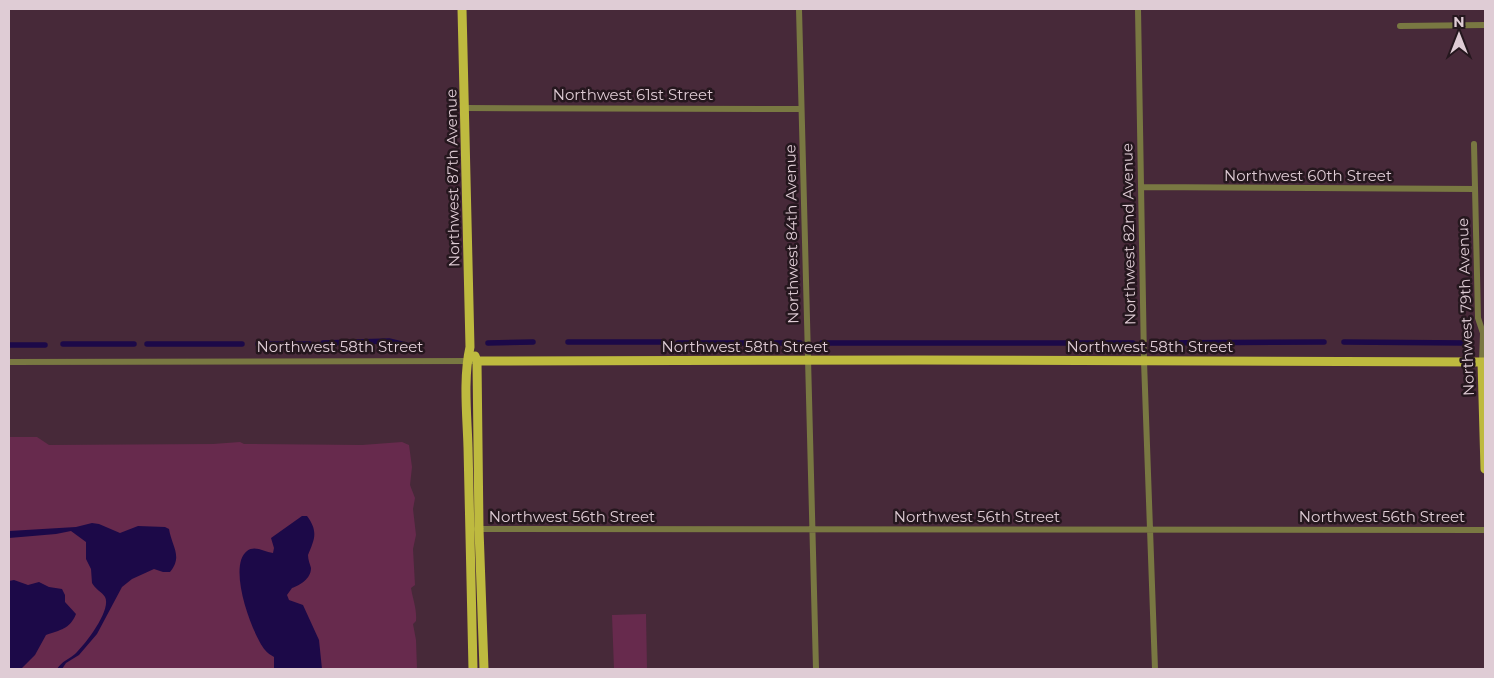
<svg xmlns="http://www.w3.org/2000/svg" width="1494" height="678" font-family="Montserrat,sans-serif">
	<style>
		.green { fill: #672a4d }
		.water { fill: #1c0948 }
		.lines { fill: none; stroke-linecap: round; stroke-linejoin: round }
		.canal { stroke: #1c0948; stroke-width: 5.5 }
		.minor { stroke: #797842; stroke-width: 6 }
		.major { stroke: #beba3f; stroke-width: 9 }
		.labels { text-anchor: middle; stroke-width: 5; stroke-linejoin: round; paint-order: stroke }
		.street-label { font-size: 15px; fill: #dfccd5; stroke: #25171e }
	</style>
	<rect width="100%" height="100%" fill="#472939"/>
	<path class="green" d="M9 437H37L49 445 213 444 240 442 244 444 362 445 402 442 409 445 412 467 410 485 415 498 413 509 416 535 413 549 415 585 411 588C413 600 417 609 416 621L413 624 416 640 417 669H9Z
		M646 614 647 669H614L612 615Z"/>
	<path class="water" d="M302 516H307C319 532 314 540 308 555 308 560 310 564 311 568 311 579 300 585 292 588L287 595 289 600 303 605 319 640 322 669H274V657C271 655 267 653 265 650 252 634 227 566 247 551 255 545 264 552 273 553L274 548 271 538Z
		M92 523 99 524 120 533 138 526 165 527 169 529C172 547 183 556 170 572H163L154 569 132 579 122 587 97 634 79 655 66 663 62 669H57C62 661 68 660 75 654 84 646 112 610 105 597 102 592 95 589 92 583L91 569 86 559V542L71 531 56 534 9 538V531L76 527Z
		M14 580 28 585 39 582 49 587 62 589 65 595V602L76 614C70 629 60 630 46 635L35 655 21 669H9V581Z"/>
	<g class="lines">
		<path class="canal" d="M568 342H663
			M1344 342 1466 343
			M323 343 389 341 410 346
			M488 343 533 342
			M678 343H800
			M822 343H1133
			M1152 343 1324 342
			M63 344H134
			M147 344H242
			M258 344H310
			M9 345H45"/>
		<path class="minor" d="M799 9 816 669
			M1138 9 1144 361 1155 669
			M1400 26 1485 25
			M465 108 801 109
			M1474 144 1478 318 1483 333 1482 362
			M1141 187 1475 189
			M9 362 477 361
			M477 529 1485 530"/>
		<path class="major" d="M462 9 470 347C463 378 467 415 468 447 469 521 471 595 473 669
			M475 356 477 361 479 529 484 669
			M477 361 915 360 1485 362
			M1482 362 1485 469"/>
	</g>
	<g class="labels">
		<g class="street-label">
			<text x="633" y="100">Northwest 61st Street</text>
			<text x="1308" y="181">Northwest 60th Street</text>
			<text transform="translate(453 178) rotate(-91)" y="5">Northwest 87th Avenue</text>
			<text transform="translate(792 234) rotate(-91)" y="5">Northwest 84th Avenue</text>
			<text transform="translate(1129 234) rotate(-91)" y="5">Northwest 82nd Avenue</text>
			<text transform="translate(1466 307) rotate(-92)" y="5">Northwest 79th Avenue</text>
			<text x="340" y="352">Northwest 58th Street</text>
			<text x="745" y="352">Northwest 58th Street</text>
			<text x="1150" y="352">Northwest 58th Street</text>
			<text x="572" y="522">Northwest 56th Street</text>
			<text x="977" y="522">Northwest 56th Street</text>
			<text x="1382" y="522">Northwest 56th Street</text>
		</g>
	</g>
	<rect width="1494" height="678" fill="none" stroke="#dfccd5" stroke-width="20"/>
	<g transform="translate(1459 35)" stroke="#25171e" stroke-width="4" paint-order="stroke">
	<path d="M0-4L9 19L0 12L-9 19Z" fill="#dfccd5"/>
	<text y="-8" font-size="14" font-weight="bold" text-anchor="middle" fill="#dfccd5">N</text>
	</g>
</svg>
